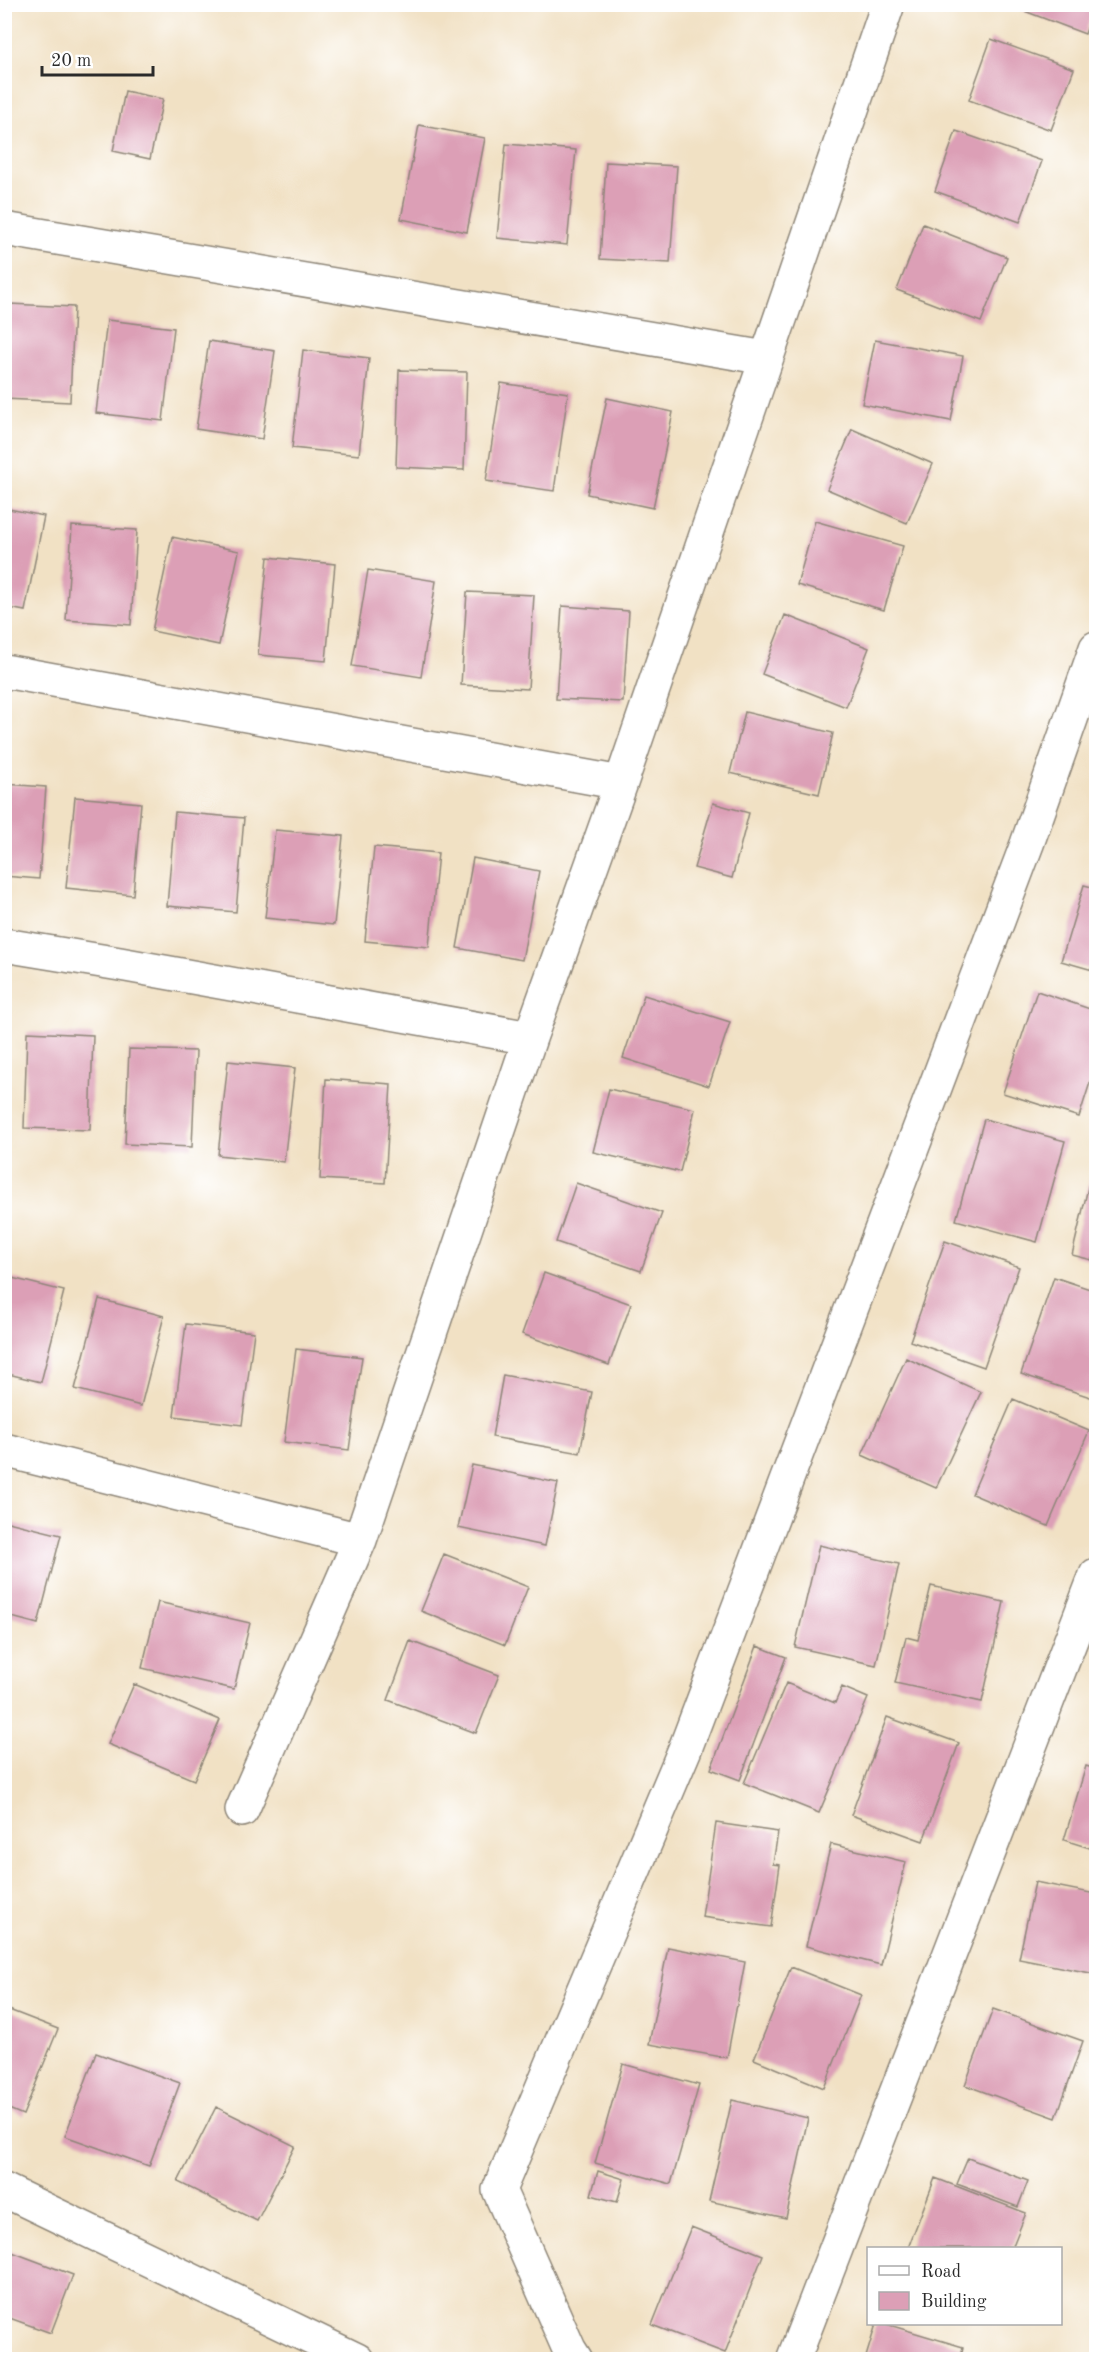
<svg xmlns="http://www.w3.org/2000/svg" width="1101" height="2364" font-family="'Old Standard TT',serif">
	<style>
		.building { fill: #dc9fb6 }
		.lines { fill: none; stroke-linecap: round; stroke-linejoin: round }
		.minor-casing { stroke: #8e8678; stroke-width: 36 }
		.minor { stroke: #fff; stroke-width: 33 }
	</style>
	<rect width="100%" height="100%" fill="#fff"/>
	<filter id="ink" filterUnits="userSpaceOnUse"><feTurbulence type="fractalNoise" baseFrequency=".0167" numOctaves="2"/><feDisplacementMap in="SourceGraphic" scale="12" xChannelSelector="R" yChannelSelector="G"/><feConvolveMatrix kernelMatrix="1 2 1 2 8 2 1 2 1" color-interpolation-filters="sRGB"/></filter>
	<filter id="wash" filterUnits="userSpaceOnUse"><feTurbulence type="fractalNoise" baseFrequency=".008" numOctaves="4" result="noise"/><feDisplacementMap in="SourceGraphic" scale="24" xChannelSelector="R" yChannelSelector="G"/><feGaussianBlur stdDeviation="1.35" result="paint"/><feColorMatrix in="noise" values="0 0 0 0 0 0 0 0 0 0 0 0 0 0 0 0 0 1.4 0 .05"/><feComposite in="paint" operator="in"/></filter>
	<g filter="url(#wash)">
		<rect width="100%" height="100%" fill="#f1e1c4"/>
		<g id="blocks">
			<path class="building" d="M383 4H403L402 9Z
				M1006 4H1096L1085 34Z
				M991 39 1074 69 1051 130 969 100Z
				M125 91 163 99 150 159 113 151Z
				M419 125 485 138 467 232 401 219Z
				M956 131 1042 161 1020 222 935 191Z
				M506 144 576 150 567 245 497 238Z
				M606 162 677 166 670 263 600 259Z
				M923 224 1007 257 981 322 897 290Z
				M9 304 74 307 70 402 4 399Z
				M107 320 174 328 163 421 96 413Z
				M875 340 963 356 951 421 862 404Z
				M209 341 275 351 262 439 196 429Z
				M303 350 369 358 359 455 292 448Z
				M399 370 467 372 464 470 396 467Z
				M501 383 568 393 554 491 486 481Z
				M607 398 673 412 653 508 587 494Z
				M852 429 933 464 907 523 827 489Z
				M4 508 44 516 25 611 4 607Z
				M815 521 903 546 884 610 797 585Z
				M72 526 137 530 131 625 66 620Z
				M172 537 239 551 219 645 152 631Z
				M268 557 335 564 326 661 258 655Z
				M368 570 436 581 421 677 352 666Z
				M467 592 534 595 528 689 461 685Z
				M562 606 629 611 623 702 556 699Z
				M785 615 869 648 846 707 762 674Z
				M745 712 833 733 819 794 730 773Z
				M4 784 46 787 39 879 4 876Z
				M75 797 141 803 133 895 66 888Z
				M713 803 749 813 732 878 694 868Z
				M175 812 244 818 236 912 167 906Z
				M275 830 343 836 334 925 265 918Z
				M374 847 438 853 429 947 365 941Z
				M473 858 539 871 522 960 457 948Z
				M1084 885 1096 888V971L1061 961Z
				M1037 991 1096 1011V1064L1079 1117 1003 1093Z
				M644 995 730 1022 709 1086 623 1058Z
				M27 1032 93 1035 90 1130 24 1128Z
				M129 1049 196 1051 192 1147 125 1144Z
				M228 1061 295 1068 284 1162 218 1155Z
				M326 1079 391 1084 385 1183 320 1179Z
				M609 1089 695 1109 680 1172 593 1152Z
				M984 1119 1065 1141 1037 1242 956 1220Z
				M1096 1154V1261L1072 1255Z
				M576 1183 662 1213 641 1271 556 1242Z
				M945 1241 1019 1267 984 1367 910 1341Z
				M544 1273 631 1304 609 1365 522 1334Z
				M4 1276 64 1291 41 1382 4 1373Z
				M1054 1277 1096 1291V1399L1021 1374Z
				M99 1299 164 1316 141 1406 75 1389Z
				M186 1324 254 1332 242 1425 174 1416Z
				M296 1349 362 1357 349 1450 284 1442Z
				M906 1358 981 1392 936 1488 862 1455Z
				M503 1375 592 1392 580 1453 492 1437Z
				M1013 1399 1089 1431 1048 1526 972 1494Z
				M472 1465 558 1483 545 1546 458 1528Z
				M4 1521 61 1535 38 1624 4 1615Z
				M819 1545 899 1564 876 1665 795 1647Z
				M444 1554 528 1587 505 1645 421 1611Z
				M931 1586 1004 1602 982 1702 895 1683 906 1637 918 1640Z
				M158 1602 250 1623 234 1689 142 1668Z
				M410 1641 499 1675 476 1733 388 1700Z
				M757 1646 786 1657 740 1780 711 1769Z
				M786 1683 835 1703 842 1687 868 1698 819 1813 744 1783Z
				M134 1684 220 1720 194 1780 108 1744Z
				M887 1717 959 1743 923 1841 851 1815Z
				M1086 1766 1096 1769V1850L1064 1840Z
				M716 1823 778 1832 773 1864 780 1865 771 1927 702 1917Z
				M831 1844 906 1862 881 1965 806 1946Z
				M1035 1882 1096 1894V1974L1019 1959Z
				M668 1947 745 1962 727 2058 649 2044Z
				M791 1967 861 1995 824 2088 754 2059Z
				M4 2008 58 2029 23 2115 4 2107Z
				M993 2009 1083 2041 1056 2118 965 2085Z
				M96 2053 180 2083 149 2166 65 2136Z
				M623 2064 699 2085 671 2184 595 2163Z
				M732 2100 808 2118 786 2218 709 2201Z
				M216 2107 295 2146 257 2221 178 2182Z
				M968 2158 1028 2181 1018 2207 957 2184Z
				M598 2171 624 2179 617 2202 591 2195Z
				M935 2178 1026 2213 1012 2248H908Z
				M691 2227 763 2255 725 2353 652 2325Z
				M4 2249 73 2275 51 2333 4 2316Z
				M876 2324H886L963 2347 960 2360H865Z"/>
		</g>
	</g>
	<g filter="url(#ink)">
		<use href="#blocks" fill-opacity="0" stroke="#8e8678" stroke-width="1.5"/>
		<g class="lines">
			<g class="minor-casing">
				<path id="minor" d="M4 229 766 358
					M4 671 621 783
					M4 945 120 964 530 1038
					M4 1450 360 1540
					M242 1810 360 1540 530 1038 621 783 888 4
					M4 2190 357 2360
					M576 2360 569 2349 499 2190 685 1749 1027 844 1096 648
					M793 2360 1096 1575"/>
			</g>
			<use href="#minor" class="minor"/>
		</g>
	</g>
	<rect width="1101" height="2364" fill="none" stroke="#fff" stroke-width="24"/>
	<rect x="867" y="2247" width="195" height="78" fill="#ffffff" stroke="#aaaaaa" stroke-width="1.5"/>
	<rect x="879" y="2266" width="30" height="9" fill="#ffffff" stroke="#aaaaaa" stroke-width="1.5"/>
	<text x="921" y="2277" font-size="18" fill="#2b2b2b">Road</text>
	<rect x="879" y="2292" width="30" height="18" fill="#dc9fb6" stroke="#aaaaaa" stroke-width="1.5"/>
	<text x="921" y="2307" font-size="18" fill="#2b2b2b">Building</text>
	<path d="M42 66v9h111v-9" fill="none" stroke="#2b2b2b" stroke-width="3"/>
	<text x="51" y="66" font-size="18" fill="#2b2b2b" stroke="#ffffff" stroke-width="4.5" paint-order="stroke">20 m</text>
</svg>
